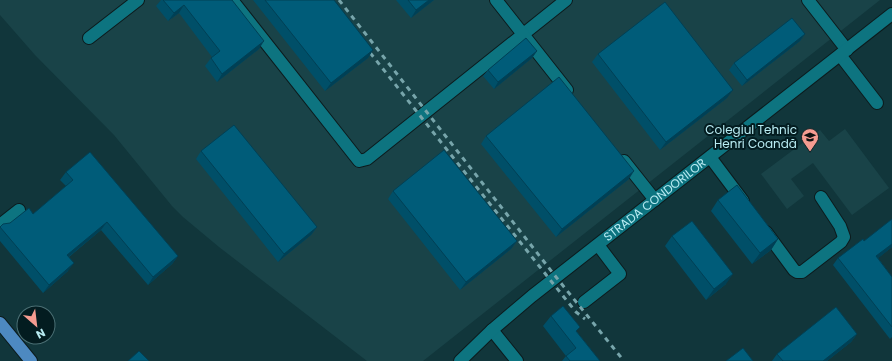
<svg xmlns="http://www.w3.org/2000/svg" width="892" height="361" font-family="Poppins,sans-serif">
	<style>
		.built { fill: #194348 }
		.lines { fill: none; stroke-linecap: round; stroke-linejoin: round }
		.minor-casing { stroke: #0c1b1d; stroke-width: 14 }
		.major-casing { stroke: #0c1b1d; stroke-width: 14 }
		.minor { stroke: #0d7480; stroke-width: 12 }
		.major { stroke: #4d89c1; stroke-width: 12 }
		.rail { stroke: #77a5ab; stroke-width: 3; stroke-dasharray: 5 5; stroke-linecap: butt }
		.wall { fill: #004f68 }
		.shaded-wall { fill: #004055 }
		.building { fill: #005c79; stroke: #004055 }
		.labels { text-anchor: middle; stroke-width: 4; stroke-linejoin: round; paint-order: stroke }
		.poi-label { font-size: 12px; fill: #b8ebf2; stroke: #031c20; text-anchor: end }
		.street-label { font-size: 12px; fill: #b8ebf2; stroke: #031c20 }
	</style>
	<rect width="100%" height="100%" fill="#11363b"/>
	<path class="built" d="M0 0H880L423 361H367L219 247 183 217 172 206 114 135 35 55 0 15Z
		M845 129 889 188 852 215 813 163 791 179 804 196 787 209 761 174 820 130 829 141Z"/>
	<g class="lines">
		<g class="minor-casing">
			<g id="minor">
				<path d="M232 0 359 161 367 159 566 0"/>
				<path d="M496 0 567 90"/>
				<path d="M808 0 847 50"/>
				<path d="M89 38 138 0"/>
				<path d="M840 55 877 103"/>
				<path d="M710 157 743 201"/>
				<path d="M624 161 655 200"/>
				<path d="M0 225 19 210"/>
				<path d="M766 232 794 270 797 272H802L841 242 844 237 840 226 821 197"/>
				<path d="M584 302 620 274 598 245"/>
				<path d="M492 330 517 361"/>
				<path id="s1" d="M460 361 492 330 532 296 892 14"/>
			</g>
		</g>
		<g class="major-casing">
			<path id="major" d="M0 323 31 361"/>
		</g>
		<use href="#minor" class="minor"/>
		<use href="#major" class="major"/>
		<path class="rail" d="M339 0 556 277 624 361
			M364 45 551 281 576 312 585 319"/>
	</g>
	<path class="wall" d="M161 0H232L259 49 217 82 205 66 211 58 212 57 179 13 168 21 156 6Z
		M253 0H334L373 50 368 58 325 91Z
		M396 0H434L411 18Z
		M805 34 800 41 742 86 729 70 734 63Z
		M537 51 532 58 494 89 483 76 488 70Z
		M598 54 727 98 660 150 592 62Z
		M486 136 629 179 556 237 481 144Z
		M201 151 317 227 311 235 278 262 196 159Z
		M66 172 178 256 172 264 148 285 101 230 69 257 68 271 43 293 0 241V227L33 214 66 186 60 180Z
		M393 191 517 241 511 249 460 290 388 199Z
		M718 200 778 239 771 250 752 264 711 211Z
		M672 236 726 284 706 300 665 246Z
		M892 247 878 258 892 277V337L890 339 833 265 838 258Z
		M551 316 577 332 600 361H562L566 356 543 326Z
		M857 334 851 342 827 361H772L777 354Z"/>
	<path class="shaded-wall" d="M429 0H434L411 18 416 10Z
		M184 5 179 13 168 21 174 13Z
		M805 34 800 41 742 86 747 80Z
		M264 41 259 49 217 82 222 74Z
		M373 50 368 58 325 91 331 83Z
		M537 51 532 58 494 89 498 82Z
		M733 90 727 98 660 150 666 142Z
		M634 171 629 179 556 237 562 229Z
		M107 222 101 230 61 263 67 255Z
		M317 227 311 235 278 262 284 254Z
		M778 239 771 250 752 264 760 253Z
		M517 241 511 249 460 290 466 282Z
		M892 244V247L871 264 876 256Z
		M178 256 172 264 148 285 153 277Z
		M74 263 68 271 43 293 49 285Z
		M733 274 726 284 706 300 714 289Z
		M857 334 851 342 827 361H823Z"/>
	<path class="building" d="M163 0H232L264 41 222 74 211 58 220 51 184 5 174 13Z
		M265 0H334L373 50 331 83Z
		M408 0H429L416 10Z
		M665 2 733 90 666 142 598 54Z
		M792 18 805 34 747 80 734 63Z
		M526 38 537 51 498 82 488 70Z
		M559 77 634 171 562 229 486 136Z
		M234 125 317 227 284 254 201 151Z
		M444 150 517 241 466 282 393 191Z
		M90 152 178 256 153 277 107 222 67 255 74 263 49 285 0 227 3 224 10 223 29 208 33 214 73 180 66 172Z
		M737 185 778 239 760 253 718 200Z
		M892 219V244L876 256 892 277V327L838 258 863 239 864 241Z
		M692 221 733 274 714 289 672 236Z
		M563 306 580 327 576 331 600 361H570L566 356 576 348 551 316Z
		M836 307 857 334 823 361H783L777 354Z
		M743 348 753 361H726Z
		M139 351 149 361H128Z"/>
	<defs>
		<g id="university-pin" transform="scale(0.9)"><path d="M0 17L-7.5 6A9.5 9.5 0 1 1 7.5 6Z" fill="#f59c91" stroke="#031c20"/><path d="M0-5L7-2L0 1L-7-2ZM-4 1L0 2.5L4 1V4Q0 6-4 4Z" fill="#111"/></g>
	</defs>
	<g fill-rule="evenodd">
		<use href="#university-pin" x="810" y="137"/>
	</g>
	<g class="labels">
		<g class="poi-label">
			<text x="797" y="134">Colegiul Tehnic<tspan x="797" dy="14">Henri Coandă</tspan></text>
		</g>
		<g class="street-label">
			<text dy="4" stroke="none"><textPath href="#s1" startOffset="253">STRADA CONDORILOR</textPath></text>
		</g>
	</g>
	<g transform="translate(36 325) rotate(152)"><circle r="19" fill="#031c20" stroke="#4b6f74"/>
	<path d="M0-3L7 15L0 10L-7 15Z" fill="#f59c91"/>
	<text y="-6" font-size="11" font-weight="bold" text-anchor="middle" fill="#b8ebf2">N</text>
	</g>
</svg>
